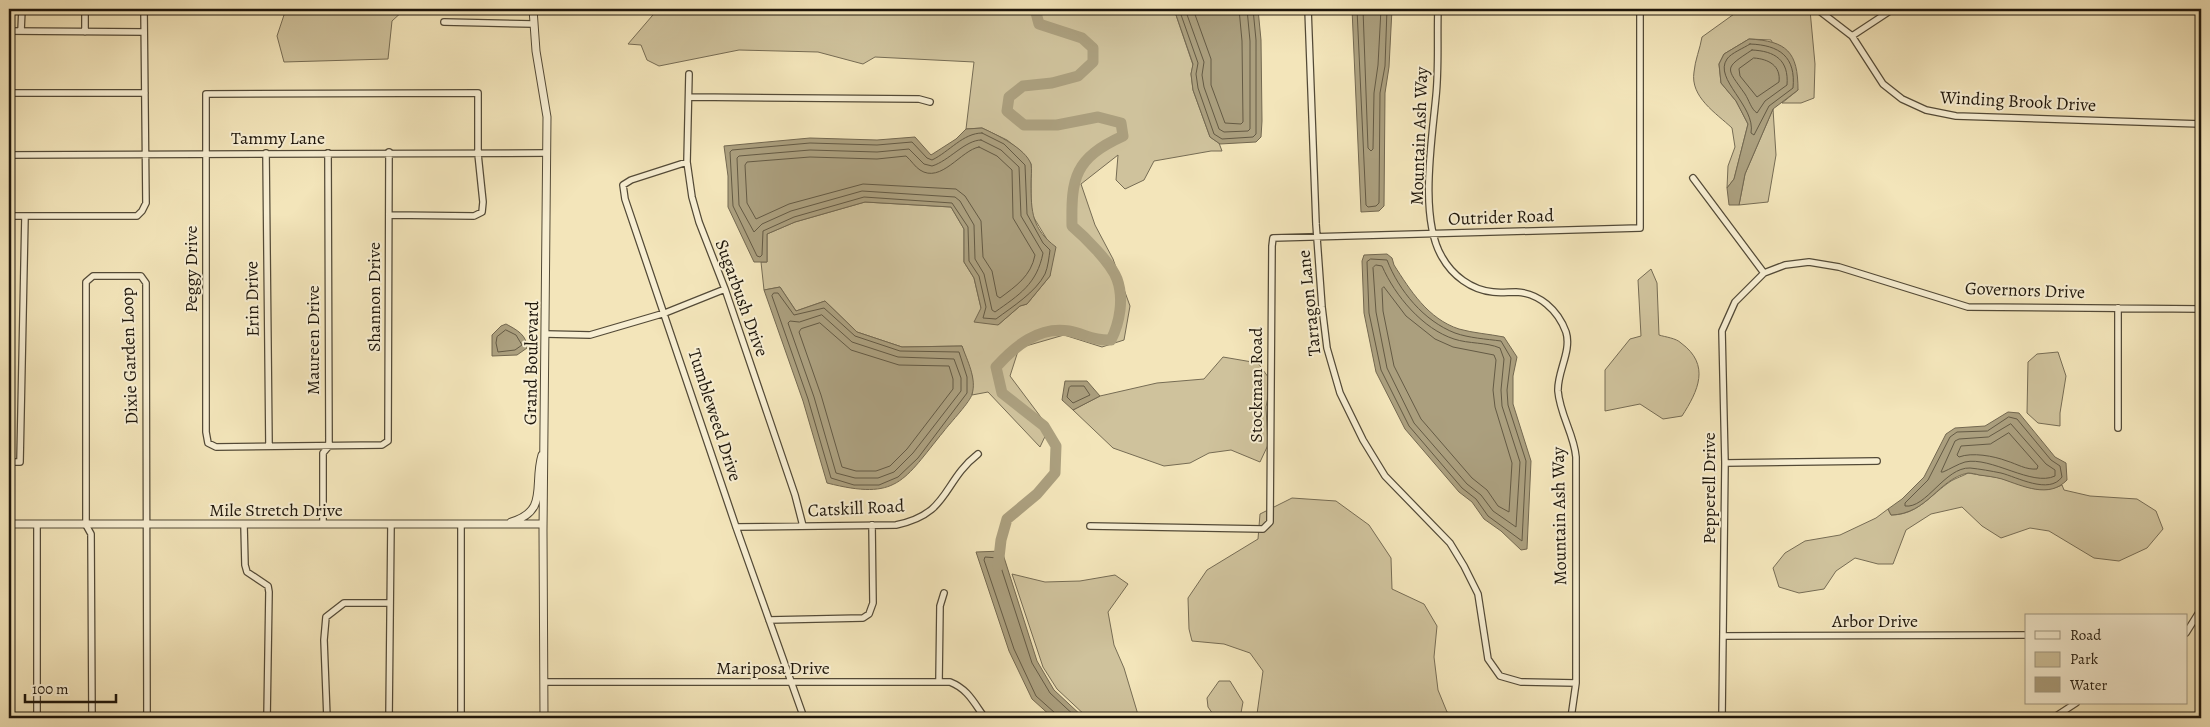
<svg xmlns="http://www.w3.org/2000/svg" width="2210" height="727" font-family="Alegreya,serif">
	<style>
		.green { fill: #cfc29c; stroke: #766c54 }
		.water { fill: #ab9f7e; stroke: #736850 }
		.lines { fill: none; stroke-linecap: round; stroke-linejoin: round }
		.shore { stroke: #645a44; stroke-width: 1 }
		.river { stroke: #ab9f7e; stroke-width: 11 }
		.minor-casing { stroke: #534a37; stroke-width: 8 }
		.tertiary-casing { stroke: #534a37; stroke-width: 9 }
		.minor { stroke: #f7eed2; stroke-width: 5.5 }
		.tertiary { stroke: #f7eed2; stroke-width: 7 }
		.labels { text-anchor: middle; stroke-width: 4; stroke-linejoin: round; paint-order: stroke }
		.street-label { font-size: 18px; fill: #1e160b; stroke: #f7eed2 }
	</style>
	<rect width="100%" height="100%" fill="#f3e5ba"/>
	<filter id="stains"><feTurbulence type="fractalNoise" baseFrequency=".004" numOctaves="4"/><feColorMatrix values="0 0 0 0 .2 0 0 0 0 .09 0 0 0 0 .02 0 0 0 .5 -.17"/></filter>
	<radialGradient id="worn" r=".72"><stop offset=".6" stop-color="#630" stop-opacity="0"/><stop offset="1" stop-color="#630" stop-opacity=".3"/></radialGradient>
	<path class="green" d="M286 9H405L392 21 388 59 284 62 277 36Z
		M658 9H1174L1193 65 1191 74 1193 90 1210 137 1219 143 1222 151H1211L1154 161 1144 180 1125 189 1116 180 1118 155 1081 184 1095 225 1113 259 1130 306 1124 340 1102 347 1064 335 1019 348 1010 376 1049 428 1040 447 988 392 972 395V376L962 346 902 347 857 332 825 301 796 311 780 287 764 290 761 262H767V234L795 222 865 202 951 207 964 229V262L974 278 981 308 998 325 1020 306 1027 304 1050 276 1048 241 1031 213V164L1022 152 1007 140 982 128 966 129 974 62 875 57 863 64 818 52 739 50 659 66 647 60 641 45 628 44Z
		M1741 9 1810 10 1815 64 1814 98 1801 103H1782L1798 90 1771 40 1749 39 1724 54 1719 64 1721 83 1736 101 1748 124 1734 179 1727 188 1728 166 1735 147 1732 128C1716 113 1690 97 1694 72 1695 60 1700 49 1702 37Z
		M1773 109 1776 155 1768 202 1739 205 1745 174Z
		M1651 269 1657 283 1659 335C1665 337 1676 338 1681 343 1711 365 1698 391 1682 416L1663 419 1640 404 1605 411V370L1630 339 1641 336 1638 280Z
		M2058 352 2066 376 2060 413V426L2038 423 2027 413 2028 362 2037 354Z
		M1223 357 1258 363 1271 381 1266 407 1268 445 1260 462 1231 450 1209 453 1190 463 1164 466 1113 448 1073 410 1100 396 1157 383 1204 379Z
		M1968 473C1979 475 1990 476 2000 478 2022 484 2039 496 2062 485L2064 490 2090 496 2137 499 2156 511 2163 529 2147 548 2119 561 2094 558 2049 531 2030 528 2001 538 1982 526 1962 507 1931 514 1906 530 1893 564H1878L1855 558 1836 571 1824 589 1799 593 1779 587 1773 568 1785 553 1805 541 1840 535 1876 518 1888 509 1891 515C1918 515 1930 495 1951 481 1956 478 1963 476 1968 473Z
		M1292 498 1336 501 1369 525 1391 558 1392 589 1424 604 1437 626 1434 657 1438 690 1447 712 1463 718H1255L1257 714 1263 671 1250 653 1224 644 1192 641 1189 629 1188 598 1207 570 1258 539 1260 514Z
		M1012 574 1045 582 1080 581 1115 575 1128 584 1108 612 1114 645 1124 668 1139 718H1088L1057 689 1043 667Z
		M1219 681H1230L1243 702 1240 718 1215 717 1208 707 1207 698Z"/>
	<path class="water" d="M1174 9H1258L1261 40 1262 121 1261 137 1256 142 1220 144 1210 137 1193 90 1191 74 1193 64Z
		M1352 9H1392L1389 67 1385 93 1384 206 1379 211 1361 212Z
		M1749 39C1787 41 1798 52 1798 90L1773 109 1745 174 1739 205H1729L1727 188 1734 179 1748 124 1736 101 1721 83 1719 64 1724 54Z
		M982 128C997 135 1025 148 1031 164 1032 169 1031 178 1031 183 1031 212 1032 229 1056 247L1050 276 1027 304 1020 306 998 325 974 322 981 308 974 278 964 262V229L951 207 865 202 795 222 767 234V262H754L728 207V176L724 146 810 138 877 140 915 137 931 155 956 139 966 129Z
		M1387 254 1392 258 1394 265C1410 290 1428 319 1459 329 1473 333 1489 334 1504 337L1517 357 1513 376V404L1531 461 1527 549 1521 550 1501 531 1484 519 1472 502 1459 492 1405 429 1376 372 1364 313 1362 261 1364 255Z
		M780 287 796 311 825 301 857 332 902 347 962 346C967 360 977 379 972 394 971 401 950 423 944 431 903 481 898 501 827 483L803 401 764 290Z
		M506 324C517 330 527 335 527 348L517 355 492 356V335L501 326Z
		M1065 381H1087L1100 396 1073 410 1062 400Z
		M2008 412 2019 413 2055 457 2066 463 2067 480C2049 499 2023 486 2002 479 1995 477 1987 476 1979 475 1976 474 1971 473 1968 473 1938 479 1928 514 1891 515L1888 509 1902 499 1924 477 1946 434 1955 428 1985 426Z
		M1002 551 1037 661 1054 690 1084 718H1053L1032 699 1009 651 976 552Z"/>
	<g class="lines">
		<path class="shore" d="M1179 9 1198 63 1196 74 1198 88 1214 134 1222 139 1253 137 1256 134V40L1253 9
			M1185 9 1204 62 1202 75 1204 87 1219 129 1224 132 1248 131 1250 129V41L1247 9
			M1193 9 1211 59V85L1225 123 1241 124 1243 122 1242 41 1239 9
			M1357 9 1366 205 1368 207 1376 206 1379 203 1380 93 1385 66 1387 9
			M1363 9 1368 148 1371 151 1373 149 1374 93 1378 65 1381 9
			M1750 44C1780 45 1796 57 1793 88L1769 106 1754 135 1751 133C1756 106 1713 79 1727 59 1731 53 1744 48 1750 44Z
			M1752 50C1775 51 1789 60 1787 85L1765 101 1757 113C1751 109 1749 100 1745 94 1726 67 1723 69 1752 50Z
			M1754 58C1769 59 1781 66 1779 82L1757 97 1740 76 1739 69Z
			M982 133 1004 144 1025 165 1027 214 1043 243 1050 250C1049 257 1048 267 1045 274 1036 292 1012 307 996 319L983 318 986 307 979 276 969 261 968 227 952 203 864 197 794 217 763 231 762 255 760 257 757 256 733 206 730 152 732 150 810 143 877 145 912 142 927 158 932 160C949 152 963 133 982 133Z
			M981 140 1001 150 1019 167 1021 216 1043 253C1037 284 1019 295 995 312L992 310 984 274 975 259 974 225 960 201 955 197 862 191 791 211 762 224 754 232 739 205 737 158 739 156 810 150 877 152 909 149 924 164 932 166C949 161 965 140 981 140Z
			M979 147 997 156 1012 170 1013 218 1035 255C1031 276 1016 286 1000 298L997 296 992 271 983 257 981 221 965 196 956 189 863 184 789 204 756 219 747 203 745 165 747 162 810 157 877 159 906 156C911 160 915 167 920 170 941 184 961 150 979 147Z
			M1371 259 1387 260C1399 291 1424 321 1455 333 1469 338 1486 339 1501 341L1511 358 1507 390 1508 405 1526 461 1522 541 1488 516 1476 499 1462 488 1409 426 1381 370 1369 313 1367 262Z
			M1376 265 1382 266C1395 296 1423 329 1454 339 1469 344 1486 342 1500 348L1504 359 1501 390 1502 406 1520 462 1516 527 1493 511 1481 495 1467 484 1414 423 1387 368 1376 312 1373 268Z
			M1384 287 1406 316 1435 339 1453 347 1494 355 1496 360 1493 390 1495 407 1512 463 1509 512 1498 506 1487 490 1472 478 1421 419 1394 366 1383 311 1382 289Z
			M774 293H778L794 315 824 308 855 336 900 351 959 352 967 377V393L918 458 898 477 879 485H854L831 478 808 399 772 296Z
			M822 315 852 342 898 357 954 359 961 378V391L913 453 894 472 878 478H855L836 473 814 397 788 323 790 321 799 322Z
			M820 323 851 350 899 365 949 366 953 379V389L907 449 890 466 876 471H856L842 467 821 395 799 332 801 329Z
			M506 330 516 335 522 345 515 350 498 352 496 343 497 337Z
			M1071 386H1084L1090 395 1073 403 1067 397 1069 388Z
			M2009 417 2017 419 2051 460 2060 466 2062 477C2049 495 2017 477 2001 473 1991 471 1980 469 1970 468 1945 467 1926 509 1905 506V503L1928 480 1950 437 1957 432 1987 431Z
			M2011 424 2046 464 2055 470V476C2032 487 1991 456 1965 462 1958 464 1950 469 1943 472H1941L1955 441 1959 439 1988 437Z
			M2009 433 2038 466 2037 469C2026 470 2017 464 2007 461 1994 456 1972 452 1959 457L1957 455 1961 446 1990 444Z
			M1056 718 1055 713 1036 696 1014 649 984 560 985 557 998 558 1032 663 1050 693 1077 718"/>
		<path class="river" d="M998 566 1001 540 1007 519 1037 494 1055 473 1056 446 1044 426 1002 393 996 367C1015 346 1039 326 1069 331 1085 334 1093 341 1111 340 1120 322 1124 298 1117 279 1111 263 1085 237 1072 226 1071 177 1075 158 1123 136L1121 123 1098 117 1057 125H1024L1007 111 1009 97 1023 86 1052 83 1078 76 1093 62V48L1082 38 1039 24 1035 9"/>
		<g class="minor-casing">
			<path id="minor" d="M1308 9 1316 224 1322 307 1327 348 1340 393 1363 440 1385 476 1450 543 1464 566 1478 594 1488 659 1500 676 1521 682 1576 683
				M1438 9C1437 38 1439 67 1436 96 1432 140 1419 218 1442 257 1452 275 1471 290 1493 292 1500 293 1508 292 1516 292 1539 293 1558 310 1566 332 1572 351 1557 372 1558 391 1560 415 1574 434 1576 457V683L1571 718
				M1817 9 1852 36 1883 84 1902 99 1926 110 1956 116 2201 124
				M444 22 533 24
				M9 31 144 32
				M21 31 22 9
				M85 32V9
				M1852 36 1893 9
				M689 74 687 162 692 197 699 222 725 289 795 495 803 526
				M9 93H145
				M689 97 919 99 930 102
				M266 153 269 445
				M9 155 547 153
				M687 162 631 180 623 185 625 199 736 527 804 718
				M1693 178 1764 273
				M389 215 474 216 482 212 483 202 478 154V93L206 94V432L208 443 216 447 382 445 388 441 389 152
				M9 216H137L142 211 146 203 144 9
				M546 334 590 335 665 313 725 289
				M2118 428V308
				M9 462H20L25 216
				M1725 463 1877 461
				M323 524V453L329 446 328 153
				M461 524V718
				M244 525 245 565 247 572 268 586 269 592 267 718
				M1090 526 1263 529 1270 522 1272 246 1273 238 1640 228V9
				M736 527 896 525C950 514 942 482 978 454
				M769 620 863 618 869 614 873 603 872 525
				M2186 633 2201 609
				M1724 636 2026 635
				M939 681 940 606 944 593
				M544 682H950C968 689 974 703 985 718
				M37 718V524
				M92 718 91 534 86 525V282L93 276H141L146 283 147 718
				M327 718 324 640 326 617 344 603H390
				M389 718 391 524
				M1722 718 1725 463 1722 331 1735 302 1764 273 1785 265 1809 262 1839 267 1968 307 2201 309
				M2053 718 2076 703"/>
		</g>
		<g class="tertiary-casing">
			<path id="tertiary" d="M533 9 536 51 547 117 543 531 544 718
				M511 522C549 511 533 485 542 455
				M9 524H543"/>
		</g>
		<use href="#minor" class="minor"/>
		<use href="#tertiary" class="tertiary"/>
	</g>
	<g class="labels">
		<g class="street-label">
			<text transform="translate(2018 101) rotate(3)" y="6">Winding Brook Drive</text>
			<text transform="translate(1419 136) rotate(-88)" y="6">Mountain Ash Way</text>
			<text x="278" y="144">Tammy Lane</text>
			<text transform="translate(1501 217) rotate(-2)" y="6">Outrider Road</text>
			<text transform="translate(191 269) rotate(-90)" y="6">Peggy Drive</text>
			<text transform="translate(2025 290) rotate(2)" y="6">Governors Drive</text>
			<text transform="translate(374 297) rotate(-90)" y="6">Shannon Drive</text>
			<text transform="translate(742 298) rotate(70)" y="6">Sugarbush Drive</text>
			<text transform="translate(252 299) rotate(-91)" y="6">Erin Drive</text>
			<text transform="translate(1309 303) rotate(-96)" y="6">Tarragon Lane</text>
			<text transform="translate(313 340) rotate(-90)" y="6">Maureen Drive</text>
			<text transform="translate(129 356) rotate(-92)" y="6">Dixie Garden Loop</text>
			<text transform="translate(531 363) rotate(-89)" y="6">Grand Boulevard</text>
			<text transform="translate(1256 385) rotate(-90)" y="6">Stockman Road</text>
			<text transform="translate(715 415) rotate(72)" y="6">Tumbleweed Drive</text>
			<text transform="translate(1709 488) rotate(-90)" y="6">Pepperell Drive</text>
			<text transform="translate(856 508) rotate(-3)" y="6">Catskill Road</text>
			<text x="276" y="516">Mile Stretch Drive</text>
			<text transform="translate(1559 516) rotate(-91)" y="6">Mountain Ash Way</text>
			<text x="1875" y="627">Arbor Drive</text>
			<text x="773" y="674">Mariposa Drive</text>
		</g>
	</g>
	<rect width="2210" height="727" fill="none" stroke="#f3e5ba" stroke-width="30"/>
	<rect x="10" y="10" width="2190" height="707" fill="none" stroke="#1e160b" stroke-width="2.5"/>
	<rect x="15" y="15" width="2180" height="697" fill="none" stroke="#1e160b"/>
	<rect x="2025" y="614" width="162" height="90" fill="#f7eed2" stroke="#a09882"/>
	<rect x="2035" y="631" width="25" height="8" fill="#f7eed2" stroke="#a09882"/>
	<text x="2070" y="640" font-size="15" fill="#1e160b">Road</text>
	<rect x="2035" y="652" width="25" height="15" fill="#cfc29c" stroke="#a09882"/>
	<text x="2070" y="664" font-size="15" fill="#1e160b">Park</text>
	<rect x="2035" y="677" width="25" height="15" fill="#ab9f7e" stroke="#a09882"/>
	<text x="2070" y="690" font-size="15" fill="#1e160b">Water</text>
	<path d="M25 694v8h91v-8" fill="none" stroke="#1e160b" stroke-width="2.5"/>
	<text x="32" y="694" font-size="15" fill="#1e160b" stroke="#f7eed2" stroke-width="4" paint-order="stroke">100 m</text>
	<rect width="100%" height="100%" filter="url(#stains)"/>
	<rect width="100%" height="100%" fill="url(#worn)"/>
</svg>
